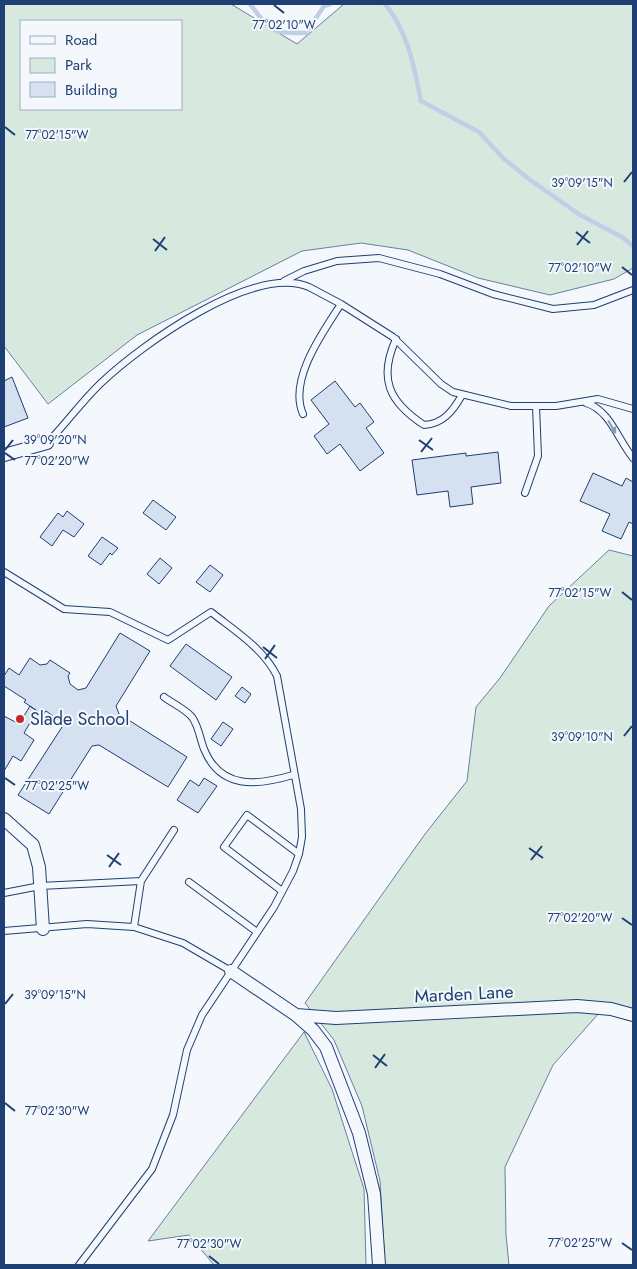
<svg xmlns="http://www.w3.org/2000/svg" width="637" height="1269" font-family="Jost,sans-serif">
	<style>
		.green { fill: #d7e8df; stroke: #687fa3; fill-rule: evenodd }
		.lines { fill: none; stroke-linecap: round; stroke-linejoin: round }
		.stream { stroke: #bed0e5; stroke-width: 4.5 }
		.building { fill: #d5e0f0; stroke: #1d3f73 }
		.lane-casing { stroke: #1d3f73; stroke-width: 8 }
		.street-casing { stroke: #1d3f73; stroke-width: 14 }
		.lane { stroke: #f4f7fb; stroke-width: 6 }
		.street { stroke: #f4f7fb; stroke-width: 12 }
		.oneway { fill: #889bb7 }
		.ticks { fill: none; stroke: #1d3f73; stroke-width: 2 }
		.poi-dot { fill: #c62828; stroke: #f4f7fb; stroke-width: 2 }
		.labels { text-anchor: middle; stroke-width: 4; stroke-linejoin: round; paint-order: stroke }
		.poi-label { font-size: 18px; fill: #1d3f73; stroke: #f4f7fb; text-anchor: start }
		.street-label { font-size: 18px; fill: #1d3f73; stroke: #f4f7fb }
		.ticks-label { font-size: 12px; text-anchor: middle; fill: #1d3f73; stroke: #f4f7fb; stroke-width: 4; stroke-linejoin: round; paint-order: stroke }
	</style>
	<rect width="100%" height="100%" fill="#f4f7fb"/>
	<path class="green" d="M4 4H231L297 44 344 4H633V268L614 279 550 295 478 278 408 250 361 243 302 251 137 335 48 404 4 346ZM21 21H181V109H21Z
		M609 550 633 556V1009L607 1004 553 1065 505 1167 506 1235 509 1265H385L380 1181 362 1106 334 1040 305 1003 425 834 467 781 476 707 500 678 549 606Z
		M304 1032 332 1089 364 1189 366 1265H214L189 1235 148 1241Z"/>
	<g class="lines">
		<path class="stream" d="M250 4C271 32 271 33 306 33L324 6 330 4
			M385 4C408 32 414 66 421 101L479 132 504 159 529 179 580 215 622 237 633 246"/>
	</g>
	<path class="building" d="M12 377 28 418 4 427V381Z
		M335 381 355 407 360 403 374 422 366 428 384 453 360 471 340 444 327 454 314 436 329 424 311 400Z
		M498 452 501 483 471 487 473 504 450 507 448 491 417 495 412 460 466 453V456Z
		M593 473 622 486 626 478 633 482V524L629 522 621 539 602 531 610 514 580 501Z
		M153 500 176 517 166 530 143 513Z
		M67 511 84 524 74 537 63 530 52 546 40 537 58 513 63 517Z
		M102 537 118 548 112 555 110 553 101 565 88 556Z
		M160 558 172 568 159 584 147 574Z
		M210 565 223 575 210 592 196 582Z
		M120 633 150 651 116 706 119 714 187 757 168 787 99 745 92 746 49 814 18 795 62 727 60 721 46 711 43 715 24 702 26 700 4 686V676L9 668 19 675 30 658 40 665 47 664 50 660 70 673 68 676 70 684 78 690 86 688Z
		M186 644 232 677 216 700 170 666Z
		M242 687 251 694 245 703 235 696Z
		M30 706 37 711 24 733 34 740 21 761 13 756 4 771V716L19 724Z
		M223 722 233 729 221 746 211 739Z
		M204 778 217 786 198 813 177 800 190 780 199 786Z"/>
	<g class="lines">
		<g class="lane-casing">
			<path id="lane" d="M284 281 304 271 337 261 379 258 440 274 493 294 553 309 594 305 633 290
				M396 339C378 379 389 402 424 425 443 424 453 411 462 395
				M586 403C610 410 618 440 633 458
				M303 414C288 380 323 332 341 304
				M47 443C66 424 81 402 101 383 141 345 253 264 309 287L341 304 393 337 441 384 453 392 511 406H556L598 399 633 409
				M525 493 538 456 536 406
				M4 572 64 609 110 612 168 640 211 612C235 631 263 648 277 676L301 809 302 837 299 854 293 871 274 907 202 1015 187 1050 173 1115 152 1169 79 1265
				M164 697C172 703 185 709 192 717 199 727 200 739 204 749 221 791 259 785 293 775
				M189 882 257 932
				M282 891 224 847 247 815 299 854
				M4 893 40 886 141 881
				M134 927 141 881 174 830
				M4 931 87 924 134 927 183 943 231 971"/>
		</g>
		<g class="street-casing">
			<path id="street" d="M4 455 47 443
				M4 819 33 845 39 867 43 929
				M231 971 296 1015 313 1030 326 1047 359 1133 374 1194 379 1265
				M296 1015 336 1018 577 1006 611 1009 633 1015"/>
		</g>
		<use href="#lane" class="lane"/>
		<use href="#street" class="street"/>
	</g>
	<defs><path id="oneway-solid" d="M-6-.8H1V-3.2L6.5 0L1 3.2V.8H-6Z" transform="scale(1.25)"/></defs>
	<use class="oneway" href="#oneway-solid" transform="translate(612 427) rotate(59)"/>
	<path class="ticks" d="M274 5 284 13M5 127 15 135M624 182 632 172M576 232 590 243M153 239 167 250M577 245 588 231M155 251 165 237M622 267 632 275M419 440 433 450M5 450 13 440M421 452 432 438M5 453 15 460M622 592 632 600M263 647 277 658M265 659 275 645M624 736 632 726M5 778 15 785M529 848 543 858M107 855 121 865M531 860 542 846M109 867 119 853M622 918 632 925M5 1004 13 994M373 1055 387 1066M375 1068 385 1054M5 1103 15 1111M622 1243 632 1250M209 1256 219 1264"/>
	<circle class="poi-dot" cx="20" cy="719" r="5"/>
	<g class="labels">
		<g class="poi-label">
			<text x="30" y="725">Slade School</text>
		</g>
		<g class="street-label">
			<text transform="translate(464 994) rotate(-3)" y="6">Marden Lane</text>
		</g>
	</g>
	<g class="ticks-label">
		<text x="284" y="29">77°02'10"W</text>
		<text x="57" y="139">77°02'15"W</text>
		<text x="582" y="187">39°09'15"N</text>
		<text x="580" y="272">77°02'10"W</text>
		<text x="55" y="444">39°09'20"N</text>
		<text x="57" y="465">77°02'20"W</text>
		<text x="580" y="597">77°02'15"W</text>
		<text x="582" y="741">39°09'10"N</text>
		<text x="57" y="790">77°02'25"W</text>
		<text x="580" y="922">77°02'20"W</text>
		<text x="55" y="999">39°09'15"N</text>
		<text x="57" y="1115">77°02'30"W</text>
		<text x="580" y="1247">77°02'25"W</text>
		<text x="209" y="1248">77°02'30"W</text>
	</g>
	<rect width="637" height="1269" fill="none" stroke="#1d3f73" stroke-width="10"/>
	<rect x="20" y="20" width="162" height="90" fill="#f4f7fb" stroke="#9eadc5"/>
	<rect x="30" y="36" width="25" height="8" fill="#f4f7fb" stroke="#9eadc5"/>
	<text x="65" y="45" font-size="15" fill="#1d3f73">Road</text>
	<rect x="30" y="58" width="25" height="15" fill="#d7e8df" stroke="#9eadc5"/>
	<text x="65" y="70" font-size="15" fill="#1d3f73">Park</text>
	<rect x="30" y="82" width="25" height="15" fill="#d5e0f0" stroke="#9eadc5"/>
	<text x="65" y="95" font-size="15" fill="#1d3f73">Building</text>
</svg>
